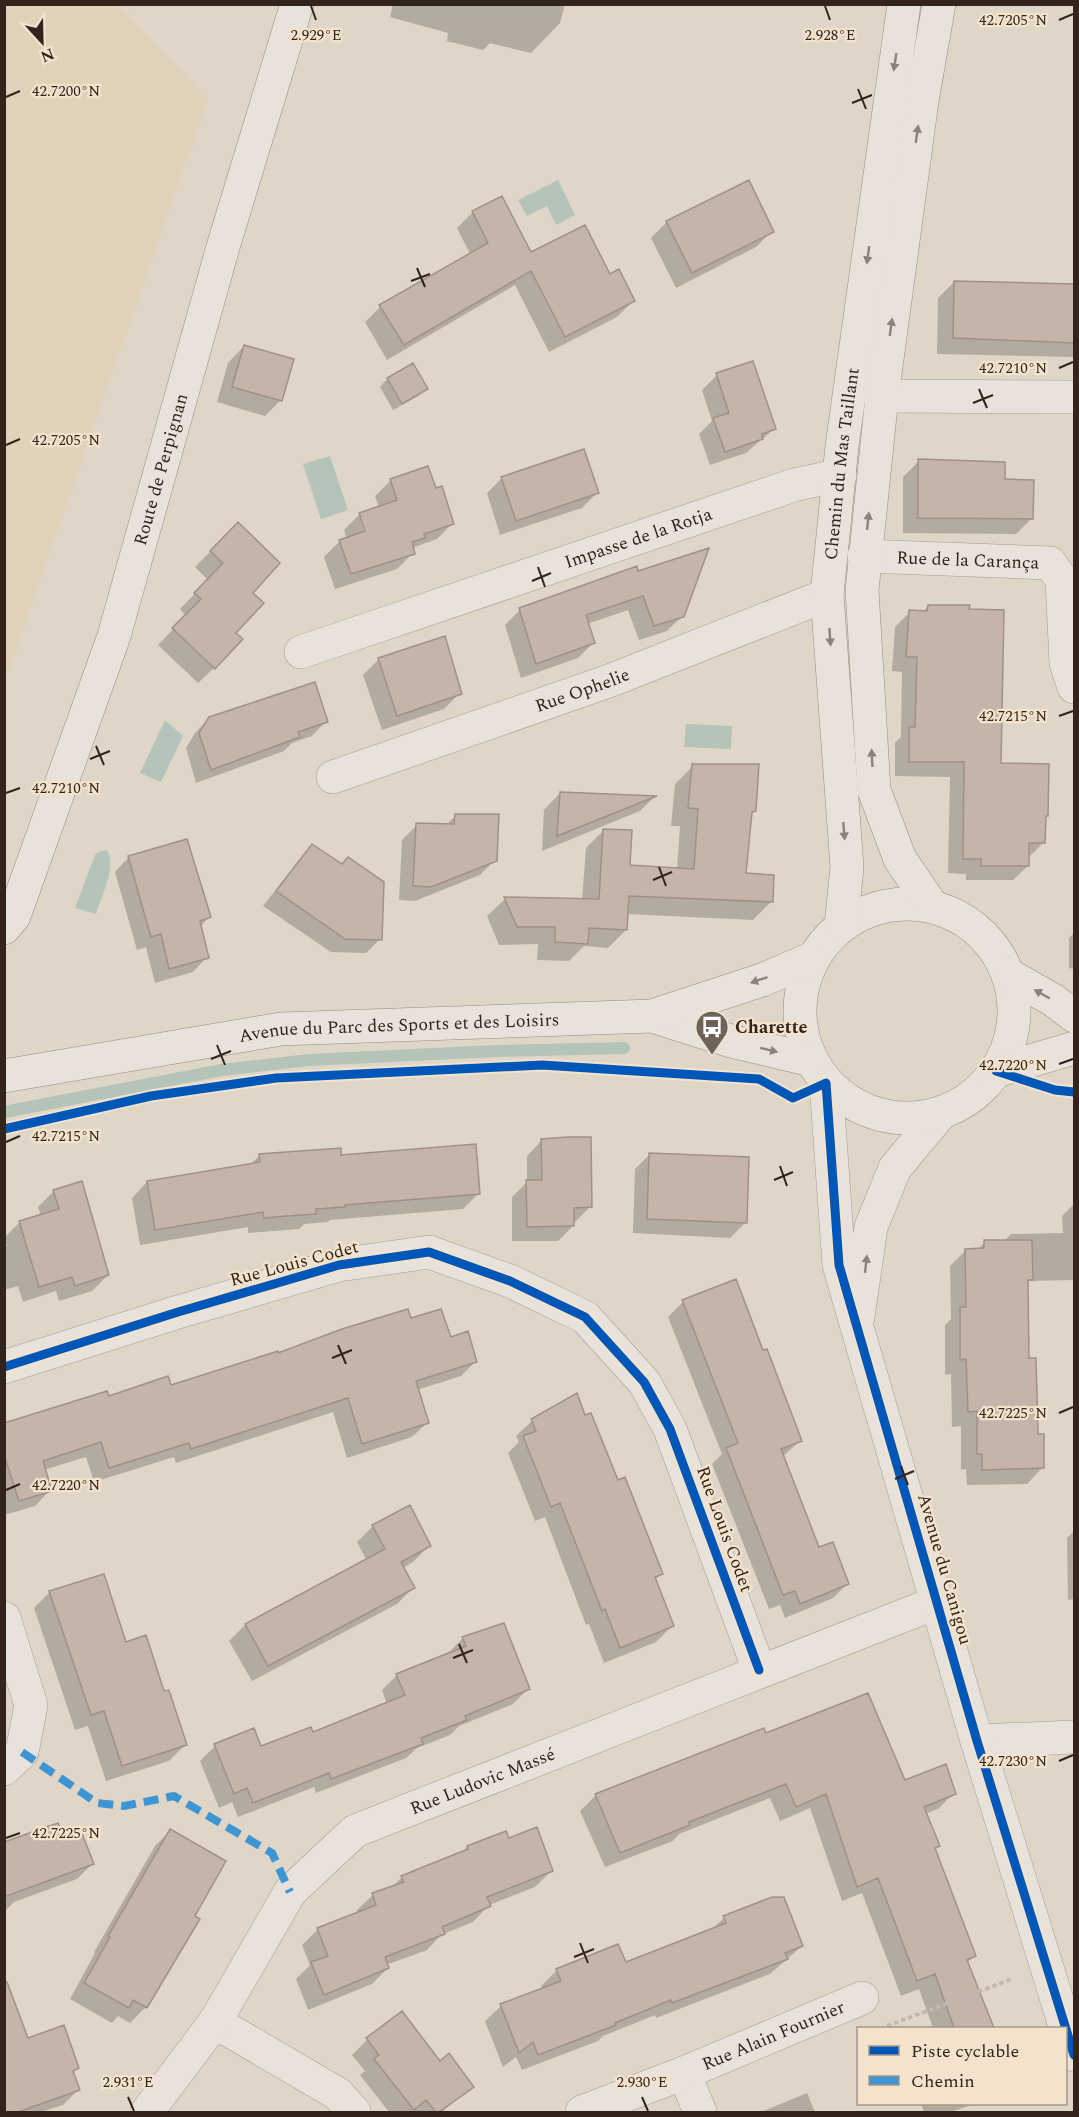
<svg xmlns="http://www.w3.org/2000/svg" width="1079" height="2117" font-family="Spectral,serif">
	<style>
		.farmland { fill: #e0d3b9 }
		.water { fill: #b4c4b8 }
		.shadow { fill: #0003; fill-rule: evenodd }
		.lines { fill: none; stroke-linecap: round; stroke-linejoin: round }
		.stream { stroke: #b4c4b8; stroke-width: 12 }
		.building { fill: #c4b4a9; stroke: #a09188; stroke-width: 1.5 }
		.minor-casing { stroke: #a59b92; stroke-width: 34 }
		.tertiary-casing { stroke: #a59b92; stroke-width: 34 }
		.secondary-casing { stroke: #958b82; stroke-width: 34 }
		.path { stroke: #c1b9b1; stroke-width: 4; stroke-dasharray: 4.5 3; stroke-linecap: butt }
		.minor { stroke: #e8e2da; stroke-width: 33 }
		.tertiary { stroke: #e8e2da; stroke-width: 33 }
		.secondary { stroke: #e8e2da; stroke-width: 33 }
		.quiet { stroke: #3d95d4; stroke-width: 8; stroke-dasharray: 15 8; stroke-linecap: butt }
		.cycleway-casing { stroke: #f3e3cd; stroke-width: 13 }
		.cycleway { stroke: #0057b8; stroke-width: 9 }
		.oneway { fill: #8d827b }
		.ticks { fill: none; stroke: #32231c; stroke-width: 2 }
		.labels { text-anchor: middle; stroke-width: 4.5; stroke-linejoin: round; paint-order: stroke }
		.street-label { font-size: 18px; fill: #32231c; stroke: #f3e3cd }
		.poi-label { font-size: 18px; font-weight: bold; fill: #32231c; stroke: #f3e3cd; text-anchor: start }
		.ticks-label { font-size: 15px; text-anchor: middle; fill: #32231c; stroke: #f3e3cd; stroke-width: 4.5; stroke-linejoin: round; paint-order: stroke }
	</style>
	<rect width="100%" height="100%" fill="#e0d6c8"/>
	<path class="farmland" d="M5 4 118 5 208 99 5 681Z"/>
	<path class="water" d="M558 180 575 215 556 225 547 206 527 216 518 200Z
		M330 456 348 510 321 519 303 464Z
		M165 720 183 736 161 782 140 773Z
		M686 724 732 726 731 749 684 747Z
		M107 850C117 868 101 896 96 914L75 908 95 855 98 852Z"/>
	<path class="shadow" d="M393 4H565L560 23 531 53 490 43 483 50 447 41 448 33 390 17Z
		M473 212 531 254 610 276 633 301 617 317 549 352 515 285 387 360 365 322 380 307 470 254 457 228Z
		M667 222 772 231 756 247 676 288 651 238Z
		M954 282 1074 285V357L937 354 938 298Z
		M244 346 281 400 265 416 217 402 228 363Z
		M413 365 426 389 418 396 393 410 380 387 387 379Z
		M717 375 774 429 746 453 710 465 699 434 712 421 702 390Z
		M919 461 1003 480 1032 518 1016 534 903 533V477Z
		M502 478 597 493 582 508 500 535 487 493Z
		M391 480 435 490 453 523 437 539 415 547 412 549 413 553 397 569 335 589 324 557 340 541 347 539 344 530 360 514 379 508 375 496ZM361 521H364L366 539Z
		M238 524 250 593 234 633 214 668 198 683 158 645 186 616 180 609 208 580 195 567Z
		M637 572 682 616 667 631 639 640 628 610 587 624 593 643 578 658 521 678 505 625 520 610Z
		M928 606 999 765 1047 815 1044 818 1043 843 1028 858V866L1013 880H966V874L948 873 950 777 895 776V743L901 737 902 672 892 671 895 627 910 612H923Z
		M379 659 460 693 444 709 382 730 363 675Z
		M209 718 326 721 312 736 292 743 284 751 196 783 186 748 195 733Z
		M693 766 755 811 751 815 745 874 771 902 753 920 627 914 626 930 608 948 584 946 569 961 537 960 538 944 499 945 487 916 505 899 582 900 586 848 604 830 629 867 677 870 680 826H671L675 784Z
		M560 793 654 797 640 811 542 851 544 810Z
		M455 816 495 860 480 875 415 901 399 900 402 840 417 825H446Z
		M313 846 380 939 366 953 331 952 263 906 299 860Z
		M129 857 209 917 200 927 207 957 193 972 155 983 146 947 137 950 115 872Z
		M1074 933V969L1069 968V938Z
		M542 1140 590 1207 575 1222H573V1226L558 1241H512V1197L527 1182V1156Z
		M650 1154 745 1223 730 1238 633 1233 635 1169Z
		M260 1155 340 1156 479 1193 463 1209 330 1220 328 1222 304 1224 299 1229 248 1233V1227L140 1245 132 1198 147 1182 250 1165Z
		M54 1191 108 1275 92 1291 59 1301 56 1291 23 1302 18 1286 4 1290V1246H7L4 1238 20 1222 41 1216 38 1207Z
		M1074 1204V1280L1030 1281 1026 1284 1027 1360 1036 1435 1042 1468 1027 1484 967 1485 966 1469 961 1470V1426L952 1427 951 1374 945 1375V1325L951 1319 950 1266 966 1250H977L985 1242H1003L1011 1234 1063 1233 1062 1216Z
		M735 1281 762 1352 800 1441 782 1457 818 1549 847 1584 833 1598 785 1618 780 1605 769 1609 712 1464 722 1454 668 1317 683 1302Z
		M410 1320 450 1339 476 1361 461 1376 417 1390 428 1422 412 1437 347 1458 333 1412 176 1463 174 1457 94 1482 86 1457 44 1470 50 1490 35 1506 4 1515V1425L108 1398 170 1387 277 1355Z
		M584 1417 661 1574 655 1580 672 1626 656 1642 604 1663 589 1624 586 1625 545 1517 535 1521 508 1453 519 1442 516 1436 532 1421Z
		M373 1526 429 1546 413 1562 403 1568 413 1588 397 1604 252 1681 229 1641 245 1625 367 1561 357 1542Z
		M1074 1531V1599L1068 1600 1067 1538Z
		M50 1592 125 1644 163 1693 185 1745 169 1761 106 1781 88 1726 75 1730 34 1608Z
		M463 1638 528 1689 513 1704 459 1726 450 1735 417 1748 406 1758 316 1793 314 1787 238 1817 232 1802 219 1808 200 1761 215 1746 261 1748 312 1734 387 1704 382 1690 397 1675 448 1653Z
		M765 1735 904 1782 954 1793 938 1809 925 1814 938 1846 934 1850 974 1956 967 1963 993 2028H933L919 1989 901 1996 862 1893 842 1901 810 1808 780 1821 770 1798 679 1834 673 1841 605 1867 580 1811 596 1795Z
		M171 1830 192 1917 198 1919 146 2007 130 2023 118 2016 112 2023 70 1999 95 1953 94 1952 155 1846Z
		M63 1839 92 1864 77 1879 14 1902 4 1912V1844Z
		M508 1840 551 1871 535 1887 489 1905 473 1922 441 1935 427 1950 386 1965 388 1968 372 1984 308 2010 296 1979 310 1965 302 1945 318 1929 358 1913 357 1910 373 1895 391 1888 402 1877 462 1853 467 1847Z
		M724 1918 802 1946 770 1974 656 2018 655 2015 603 2036 598 2041 522 2070 516 2057 503 2067 485 2021 501 2006 543 1989 541 1986 557 1970 625 1964 711 1930Z
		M4 2000 28 2040 77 2067 72 2073 78 2090 63 2105 41 2112H4Z
		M401 2013 440 2063 472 2086 442 2112H389L360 2075 365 2071 352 2055 367 2040Z
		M807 2093 815 2112H761Z
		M921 2104H974L951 2112H924Z"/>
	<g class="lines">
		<path class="stream" d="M4 1112 222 1070 309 1060 496 1051 624 1048"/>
	</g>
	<path class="building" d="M749 180 774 232 692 273 666 221Z
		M502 196 531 252 585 225 610 274 619 269 635 301 565 337 531 271 404 345 379 305 488 243 472 211Z
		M954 281 1074 284V343L953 338Z
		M244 345 294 359 282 401 232 387Z
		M753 361 776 429 762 434 763 439 725 452 713 418 729 413 716 373Z
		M413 363 428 389 402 404 387 378Z
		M584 449 599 493 516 521 501 477Z
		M918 459 1005 462V479L1034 480 1033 519 918 518Z
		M428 466 436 488 442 486 454 524 424 534 425 538 412 542 415 554 351 574 339 540 365 531 359 513 397 500 390 479Z
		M238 522 280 563 253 593 264 603 236 633 243 639 215 669 172 628 201 599 194 593 223 563 210 551Z
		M709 548 684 617 654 626 643 596 586 615 595 643 536 664 519 608 637 566 638 571Z
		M928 605H970L969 609 1004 610 1001 763 1049 764 1048 816H1046L1045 843H1029V866H981V859H963L964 762H909V727H915L917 657H906L909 610 927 611Z
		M445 636 462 694 397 716 378 658Z
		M315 682 328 722 298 732 300 737 211 770 199 733 209 717Z
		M692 764H759L756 811 752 812 746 873 774 875 773 902 629 896 627 930 589 928 588 944 555 942V927H517L504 897 599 899 603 829 632 830 630 865 694 869 698 809 688 808Z
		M560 792 657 796 557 836Z
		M455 814H499L497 861 431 887 413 886 416 823 454 824Z
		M187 839 211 917 200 921 209 958 169 969 161 934 151 937 128 856Z
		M312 844 342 864 348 857 384 882 382 940 345 939 276 891Z
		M568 1137H591L592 1207 574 1208V1226L527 1227 526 1180H542L541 1139Z
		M476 1144 480 1194 345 1205V1207L316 1209V1214L287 1216 264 1218 263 1212 155 1230 147 1181 260 1162 259 1154 341 1148V1155Z
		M649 1153 749 1157 747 1223 647 1219Z
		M82 1181 109 1275 75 1286 72 1277 39 1287 19 1221 59 1209 53 1190Z
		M984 1240H1032L1033 1280H1028L1029 1358H1036L1038 1434H1044V1468L982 1470V1454H977V1411L968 1412 966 1359 960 1360V1307H966L965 1249 984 1248Z
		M736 1279 763 1350 767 1349 802 1441 781 1449 819 1547 833 1542 849 1584 800 1604 795 1591 783 1595 726 1448 738 1443 682 1300Z
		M408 1309 411 1318 441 1309 451 1337 468 1331 477 1362 416 1381 429 1423 362 1444 348 1398 191 1449 189 1443 109 1468 101 1442 43 1461 52 1491 19 1501 4 1455V1423L107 1391 109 1396 168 1376 171 1385 278 1351V1353L342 1329Z
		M577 1393 585 1415 591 1413 618 1480 625 1477 663 1574 655 1577 674 1626 620 1648 605 1609 602 1611 560 1503 551 1507 523 1436 536 1431 531 1419Z
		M410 1505 431 1546 401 1562 415 1588 268 1666 245 1624 385 1549 372 1525Z
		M104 1574 126 1642 146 1635 164 1691 169 1690 187 1745 122 1766 104 1711 91 1715 49 1591Z
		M504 1623 530 1689 465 1716 467 1720 421 1738 423 1744 331 1779 329 1773 253 1803 247 1788 234 1794 214 1744 254 1728 261 1746 311 1727 313 1732 405 1695 396 1674 466 1646 462 1637Z
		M868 1693 905 1780 946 1764 956 1794 924 1807 940 1846 935 1848 976 1956 967 1960 994 2028H954L935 1974 917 1981 878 1878 857 1887 826 1794 796 1807 786 1784 689 1822 690 1825 620 1853 595 1794 764 1728 766 1733Z
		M58 1823 64 1837 81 1831 94 1864 4 1897V1842Z
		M537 1827 553 1871 487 1897 491 1906 442 1927 445 1934 385 1957 389 1968 324 1995 311 1962 328 1956 317 1928 376 1905 372 1893 404 1882 401 1876 468 1849 467 1846 506 1831 509 1838Z
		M170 1829 226 1861 195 1916 200 1919 147 2008 133 2000 129 2008 84 1983 110 1937 108 1936Z
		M772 1897H784L803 1946 785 1953 788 1959 672 2003 671 2000 615 2023 616 2025 538 2055 533 2042 519 2053 500 2004 561 1981 556 1969 618 1944 626 1962 726 1923 723 1916Z
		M7 1982 28 2038 64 2025 79 2068 73 2071 80 2090 18 2112H4V1983Z
		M402 2011 440 2061 449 2053 474 2087 439 2112H436L426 2100 414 2110 374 2059 379 2055 366 2038Z"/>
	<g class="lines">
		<g class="minor-casing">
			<g id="minor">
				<path d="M882 396 1074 397"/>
				<path id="s1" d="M864 556 1050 563 1062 580 1066 663 1074 687"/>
				<path id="s2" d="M301 652 794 485 840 475"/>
				<path id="s3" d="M333 777 609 681 827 595"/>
				<path d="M4 1367 178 1312 339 1265 429 1252 510 1281 585 1317 644 1382 670 1429 759 1670"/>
				<path d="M4 1618 31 1705 22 1752 4 1769"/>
				<path d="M977 1741 1074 1737"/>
				<path d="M215 2022 338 2094 354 2112"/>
				<path d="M684 2073 700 2112"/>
				<path id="s4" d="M147 2112 215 2022 290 1892 355 1831 938 1602"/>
				<path id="s5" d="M582 2112 684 2073 862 1998"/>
			</g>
		</g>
		<g class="tertiary-casing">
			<path id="tertiary" d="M826 1083 839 1265 977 1741 1074 2055
				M858 1317 871 1227 895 1168 941 1113"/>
		</g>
		<g class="secondary-casing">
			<g id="secondary">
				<circle cx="907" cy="1011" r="107"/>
				<path d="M932 906 900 859 874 790 862 590 882 396 922 101 939 4"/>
				<path id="s6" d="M841 926 847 867 827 595 842 446 904 4"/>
				<path id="s7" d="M4 928 14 916 114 636 223 247 297 4"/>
				<path d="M1009 975 1053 1000 1074 1016"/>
				<path d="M652 1016 731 1041 811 1060"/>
				<path d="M996 1071 1074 1048"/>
				<path id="s8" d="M4 1076 281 1029 652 1016 762 980 813 958"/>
			</g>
		</g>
		<path class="path" d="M887 2026 1012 1979"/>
		<use href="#minor" class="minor"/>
		<use href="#tertiary" class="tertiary"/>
		<use href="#secondary" class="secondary"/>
		<path class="quiet" d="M22 1752 97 1803 124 1806 174 1796 272 1853 290 1892"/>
		<g class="cycleway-casing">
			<path id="cycleway" d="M996 1071 1055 1090 1074 1092
				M4 1129 151 1096 276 1078 542 1065 759 1079 793 1098 826 1083 839 1265 977 1741 1074 2055
				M4 1367 178 1312 339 1265 429 1252 510 1281 585 1317 644 1382 670 1429 759 1670"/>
		</g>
		<use href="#cycleway" class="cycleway"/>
	</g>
	<defs><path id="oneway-solid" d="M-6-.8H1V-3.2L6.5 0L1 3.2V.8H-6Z" transform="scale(1.5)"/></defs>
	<g class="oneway">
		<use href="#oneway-solid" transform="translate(895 62) rotate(99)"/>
		<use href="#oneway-solid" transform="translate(917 134) rotate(-82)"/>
		<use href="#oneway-solid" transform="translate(868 255) rotate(98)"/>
		<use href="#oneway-solid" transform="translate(891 327) rotate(-82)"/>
		<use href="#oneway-solid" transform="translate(868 521) rotate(-84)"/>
		<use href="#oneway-solid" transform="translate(830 637) rotate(86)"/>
		<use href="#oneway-solid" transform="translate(872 758) rotate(-93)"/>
		<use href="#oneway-solid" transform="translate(844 831) rotate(85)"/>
		<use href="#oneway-solid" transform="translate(759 980) rotate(161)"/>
		<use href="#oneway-solid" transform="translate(1042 994) rotate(-150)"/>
		<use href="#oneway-solid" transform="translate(769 1050) rotate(14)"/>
		<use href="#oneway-solid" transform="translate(866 1264) rotate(-83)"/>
	</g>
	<path class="ticks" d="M311 6 316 20M825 6 830 20M1059 20 1073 14M858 89 866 109M6 97 20 91M852 103 872 95M417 268 425 287M411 281 430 274M1059 368 1073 362M979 389 987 408M973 403 993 395M6 445 20 439M538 567 545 587M532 581 551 573M1059 716 1073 711M96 746 104 765M90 759 110 751M6 793 20 788M659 867 666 886M653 880 672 872M217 1045 225 1065M211 1059 231 1051M1059 1064 1073 1059M6 1142 20 1136M780 1166 787 1186M774 1180 793 1172M338 1345 346 1364M332 1358 352 1350M1059 1413 1073 1407M901 1466 908 1485M895 1479 914 1471M6 1490 20 1484M459 1644 467 1663M453 1658 473 1650M1059 1761 1073 1755M6 1838 20 1833M580 1943 588 1963M574 1957 594 1949M128 2097 134 2111M642 2097 648 2111"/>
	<defs>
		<g id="bus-pin" transform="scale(1.725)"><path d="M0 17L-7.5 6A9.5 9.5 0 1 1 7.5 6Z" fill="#6f6258" stroke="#f3e3cd"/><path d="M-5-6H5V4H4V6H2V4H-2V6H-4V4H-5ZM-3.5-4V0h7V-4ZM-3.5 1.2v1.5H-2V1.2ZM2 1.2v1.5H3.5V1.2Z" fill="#fff"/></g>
	</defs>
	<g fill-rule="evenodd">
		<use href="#bus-pin" x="712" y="1027"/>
	</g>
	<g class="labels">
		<g class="street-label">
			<text dy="6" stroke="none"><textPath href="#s6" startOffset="464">Chemin du Mas Taillant</textPath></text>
			<text dy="6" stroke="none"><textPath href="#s7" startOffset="486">Route de Perpignan</textPath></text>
			<text dy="6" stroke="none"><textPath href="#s2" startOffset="356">Impasse de la Rotja</textPath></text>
			<text dy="6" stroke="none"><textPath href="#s1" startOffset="104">Rue de la Carança</textPath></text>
			<text dy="6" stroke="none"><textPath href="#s3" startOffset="264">Rue Ophelie</textPath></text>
			<text dy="6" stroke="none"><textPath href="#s8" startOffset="399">Avenue du Parc des Sports et des Loisirs</textPath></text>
			<text transform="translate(294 1263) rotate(-15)" y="6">Rue Louis Codet</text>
			<text transform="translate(725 1529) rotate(70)" y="6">Rue Louis Codet</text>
			<text transform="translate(945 1569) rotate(74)" y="6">Avenue du Canigou</text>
			<text dy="6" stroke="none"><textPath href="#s4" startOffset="489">Rue Ludovic Massé</textPath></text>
			<text dy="6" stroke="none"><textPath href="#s5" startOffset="206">Rue Alain Fournier</textPath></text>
		</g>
		<g class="poi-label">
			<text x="735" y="1033">Charette</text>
		</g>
	</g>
	<g class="ticks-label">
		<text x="1013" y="25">42.7205°N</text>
		<text x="316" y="40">2.929°E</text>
		<text x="830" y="40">2.928°E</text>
		<text x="66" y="96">42.7200°N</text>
		<text x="1013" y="373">42.7210°N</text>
		<text x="66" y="445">42.7205°N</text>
		<text x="1013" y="721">42.7215°N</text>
		<text x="66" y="793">42.7210°N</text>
		<text x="1013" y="1070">42.7220°N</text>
		<text x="66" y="1141">42.7215°N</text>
		<text x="1013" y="1418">42.7225°N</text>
		<text x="66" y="1490">42.7220°N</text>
		<text x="1013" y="1766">42.7230°N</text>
		<text x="66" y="1838">42.7225°N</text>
		<text x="128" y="2087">2.931°E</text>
		<text x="642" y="2087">2.930°E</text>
	</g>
	<rect width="1079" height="2117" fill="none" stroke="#32231c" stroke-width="12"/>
	<rect x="857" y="2027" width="210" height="78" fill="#f3e3cd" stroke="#a69686" stroke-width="1.5"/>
	<rect x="869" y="2046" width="30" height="9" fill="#0057b8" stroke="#a69686" stroke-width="1.5"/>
	<text x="911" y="2057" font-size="18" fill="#32231c">Piste cyclable</text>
	<rect x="869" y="2076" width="30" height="9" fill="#3d95d4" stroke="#a69686" stroke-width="1.5"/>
	<text x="911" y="2087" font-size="18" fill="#32231c">Chemin</text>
	<g transform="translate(42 42) rotate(158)" stroke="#f3e3cd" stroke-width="4.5" paint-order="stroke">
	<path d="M0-4.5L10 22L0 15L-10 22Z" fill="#32231c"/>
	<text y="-9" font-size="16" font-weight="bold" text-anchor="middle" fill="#32231c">N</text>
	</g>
</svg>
